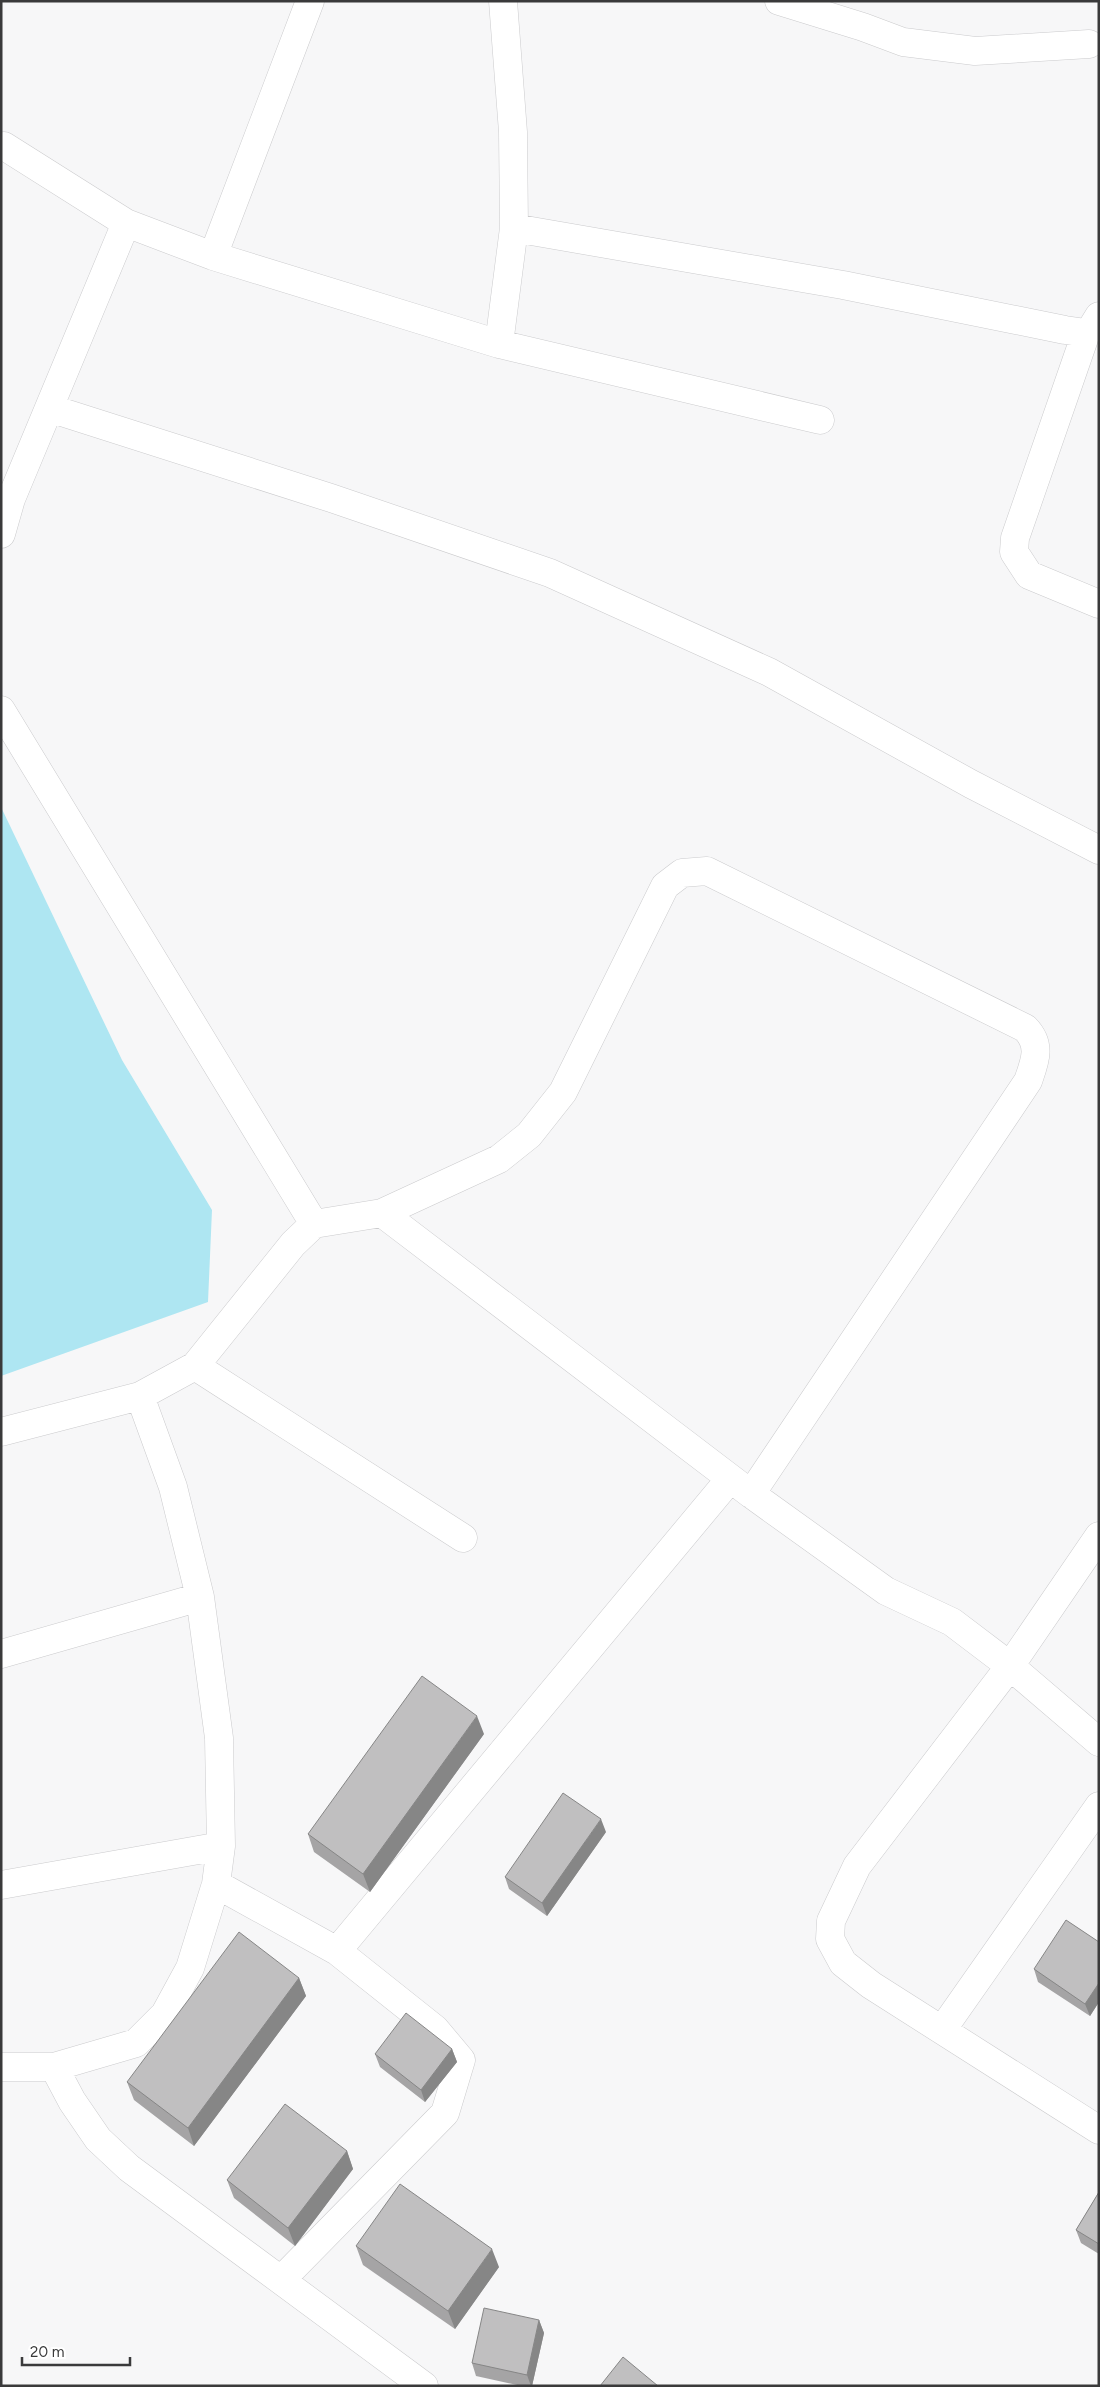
<svg xmlns="http://www.w3.org/2000/svg" width="1100" height="2387" font-family="Figtree,sans-serif">
	<style>
		.water { fill: #aee6f2 }
		.lines { fill: none; stroke-linecap: round; stroke-linejoin: round }
		.minor-casing { stroke: #cbcbcd; stroke-width: 29 }
		.minor { stroke: #fff; stroke-width: 28 }
		.wall { fill: #a5a4a5 }
		.shaded-wall { fill: #868686 }
		.building { fill: #c0bfc0; stroke: #868686 }
	</style>
	<rect width="100%" height="100%" fill="#f7f7f8"/>
	<path class="water" d="M1 807 122 1060 212 1210 208 1302 1 1376Z"/>
	<g class="lines">
		<g class="minor-casing">
			<path id="minor" d="M779 1 863 27 903 42 975 51 1089 44
				M4 146 126 223
				M514 228 843 285 1065 330 1086 333 1091 329 1099 316
				M213 256 499 344 820 420
				M1086 333 1015 538 1014 552 1029 575 1099 604
				M499 344 514 228 513 132 503 1
				M49 408 331 498 550 573 769 672 971 784 1099 850
				M1 534 11 499 126 223 213 256 310 1
				M1 710 314 1224
				M382 1213 751 1494 886 1591 952 1622 1010 1666 1099 1742
				M195 1366 463 1538
				M1 1432 140 1396 195 1366 293 1244 314 1224 382 1213 499 1159 529 1135 563 1092 665 886 682 873 707 871 1025 1028C1042 1045 1035 1061 1028 1081L751 1494
				M1099 1536 1010 1666 857 1866 831 1921 830 1939 843 1963 871 1985 1099 2130
				M1 1654 200 1597
				M216 1884 337 1951 435 2029 461 2060 445 2113 281 2280
				M1 1885 221 1846
				M337 1951 730 1479
				M942 2030 1099 1806
				M1 2067H54L72 2101 98 2139 129 2168 424 2386
				M54 2067 136 2043 165 2014 190 1968 216 1884 221 1846 219 1738 200 1597 173 1487 140 1396"/>
		</g>
		<use href="#minor" class="minor"/>
	</g>
	<path class="wall" d="M484 1734 370 1892 314 1852 308 1834Z
		M606 1832 547 1916 509 1889 505 1877Z
		M1099 1942V2002L1090 2016 1038 1982 1034 1969Z
		M299 1978 306 1996 194 2146 134 2100 127 2082Z
		M452 2049 457 2062 425 2102 380 2067 375 2054Z
		M347 2151 353 2169 295 2246 234 2198 227 2180Z
		M1099 2192V2254L1081 2243 1076 2230Z
		M356 2246 499 2267 455 2329 363 2265Z
		M539 2320 544 2333 532 2386H522L476 2376 472 2363Z"/>
	<path class="shaded-wall" d="M477 1716 484 1734 370 1892 363 1874Z
		M601 1819 606 1832 547 1916 542 1903Z
		M299 1978 306 1996 194 2146 188 2128Z
		M1099 1983V2002L1090 2016 1085 2004Z
		M452 2049 457 2062 425 2102 421 2090Z
		M347 2151 353 2169 295 2246 288 2228Z
		M492 2249 499 2267 455 2329 448 2311Z
		M539 2320 544 2333 532 2386H531L527 2375Z"/>
	<path class="building" d="M422 1676 477 1716 363 1874 308 1834Z
		M563 1793 601 1819 542 1903 505 1877Z
		M1066 1920 1099 1942V1983L1085 2004 1034 1969Z
		M239 1932 299 1978 188 2128 127 2082Z
		M406 2013 452 2049 421 2090 375 2054Z
		M285 2104 347 2151 288 2228 227 2180Z
		M400 2184 492 2249 448 2311 356 2246Z
		M1099 2192V2244L1076 2230Z
		M484 2308 539 2320 527 2375 472 2363Z
		M623 2357 658 2386H600Z"/>
	<rect width="1100" height="2387" fill="none" stroke="#3a3a3b" stroke-width="5"/>
	<path d="M22 2357v8h108v-8" fill="none" stroke="#3a3a3b" stroke-width="2.5"/>
	<text x="30" y="2357" font-size="15" fill="#3a3a3b" stroke="#ffffff" stroke-width="4" paint-order="stroke">20 m</text>
</svg>
